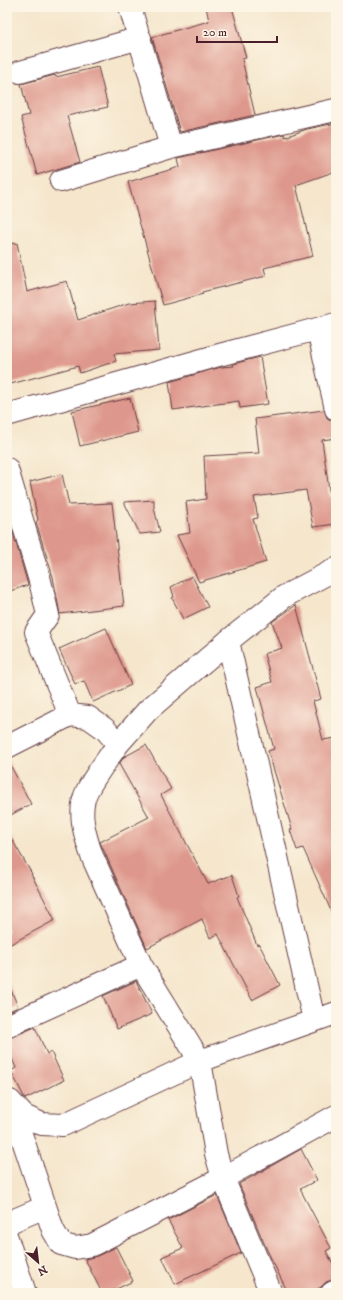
<svg xmlns="http://www.w3.org/2000/svg" width="343" height="1300" font-family="'IM FELL DW Pica',serif">
	<style>
		.building { fill: #de978c }
		.lines { fill: none; stroke-linecap: round; stroke-linejoin: round }
		.street-casing { stroke: #643d43; stroke-width: 24 }
		.street { stroke: #fff; stroke-width: 22 }
	</style>
	<rect width="100%" height="100%" fill="#fcf5e5"/>
	<filter id="ink" filterUnits="userSpaceOnUse"><feTurbulence type="fractalNoise" baseFrequency=".025" numOctaves="2"/><feDisplacementMap in="SourceGraphic" scale="8" xChannelSelector="R" yChannelSelector="G"/><feConvolveMatrix kernelMatrix="1 2 1 2 8 2 1 2 1" color-interpolation-filters="sRGB"/></filter>
	<filter id="wash" filterUnits="userSpaceOnUse"><feTurbulence type="fractalNoise" baseFrequency=".012" numOctaves="4" result="noise"/><feDisplacementMap in="SourceGraphic" scale="16" xChannelSelector="R" yChannelSelector="G"/><feGaussianBlur stdDeviation="0.9" result="paint"/><feColorMatrix in="noise" values="0 0 0 0 0 0 0 0 0 0 0 0 0 0 0 0 0 1.4 0 .05"/><feComposite in="paint" operator="in"/></filter>
	<g filter="url(#wash)">
		<rect width="100%" height="100%" fill="#f5e6cc"/>
		<g id="blocks">
			<path class="building" d="M206 7H232L246 58 242 59 255 115 180 132 152 37 209 21Z
				M98 67 108 107 67 116 80 162 37 175 21 117 29 115 21 84 55 75 56 77Z
				M336 123V171L296 185 313 256 264 268 266 276 202 292 203 294 163 305 128 182 180 167 178 158 284 134 285 137 307 129Z
				M17 243 27 292 67 281 78 320 129 303 155 301 159 350 114 354 116 361 80 373 78 366 7 385V244Z
				M260 357 268 404 240 408 239 401 173 410 169 382 221 367 234 366 233 364Z
				M130 398 138 432 80 446 72 411Z
				M324 410 327 418 332 421H336V438L322 440 330 497H332L336 524 313 527 306 490 254 497 258 518 253 519 266 562 199 582 177 535 190 533 186 502 206 499 204 456 259 453 255 419Z
				M62 474 69 505 112 503 124 606 60 614 53 577 36 522 38 520 30 482Z
				M154 500V508L160 532 140 534 124 502Z
				M12 529 28 585 7 592V530Z
				M192 576 208 607 183 619 172 598 174 597 171 587Z
				M296 605 321 699 313 701 323 740 336 738V922L303 848 297 850 290 830 292 829 268 751 274 749 257 687 272 682 264 654 282 648 272 622Z
				M106 628 131 685 93 702 84 681 75 684 59 649Z
				M146 745 171 789 161 795 208 884 232 875 239 896 237 897 257 945 259 944 280 985 252 1000 218 934 210 938 202 919 147 948 104 851 100 842 149 817 119 764 124 757Z
				M7 759 31 804 7 817Z
				M7 831 32 874H31L55 920 7 946Z
				M7 980 18 1007 7 1012Z
				M136 981 152 1014 117 1029 103 996Z
				M35 1027 47 1054 51 1052 64 1080 25 1099 11 1071 16 1068 7 1047V1038L12 1037Z
				M301 1149 317 1180 300 1189 331 1248 326 1251 336 1270V1279L326 1282 321 1287 310 1293H288L267 1250 239 1184Z
				M217 1195 241 1253 175 1284 162 1257 183 1248 168 1220Z
				M116 1247 133 1281 108 1293H102L85 1259 97 1256Z"/>
		</g>
	</g>
	<g filter="url(#ink)">
		<use href="#blocks" fill-opacity="0" stroke="#643d43" stroke-width="1"/>
		<g class="lines">
			<g class="street-casing">
				<path id="street" d="M130 7 171 147
					M20 72 140 38
					M61 181 171 147 335 110
					M318 329 336 409
					M7 415 219 355 336 324
					M7 469 40 581 48 615 36 632 70 715
					M228 641 314 1020
					M118 744 148 710 228 641 285 596 336 569
					M7 747 70 715 88 717 105 729 118 744C108 759 95 775 87 791 77 811 85 836 92 856L141 965 200 1061 216 1154 223 1178 271 1293
					M7 1026 141 965
					M10 1101 24 1116 42 1124 63 1125 200 1061 336 1013
					M11 1104 53 1230 61 1244 75 1248 92 1245 223 1178 336 1116
					M7 1226 12 1221 45 1207
					M7 1238 25 1293
					M332 1293 336 1291"/>
			</g>
			<use href="#street" class="street"/>
		</g>
	</g>
	<rect width="343" height="1300" fill="none" stroke="#fcf5e5" stroke-width="24"/>
	<g transform="translate(38 1262) rotate(152)" stroke="#fcf5e5" stroke-width="3" paint-order="stroke">
	<path d="M0-3L7 15L0 10L-7 15Z" fill="#4a1f2b"/>
	<text y="-6" font-size="11" font-weight="bold" text-anchor="middle" fill="#4a1f2b">N</text>
	</g>
	<path d="M197 36v6h80v-6" fill="none" stroke="#4a1f2b" stroke-width="2"/>
	<text x="203" y="36" font-size="12" fill="#4a1f2b" stroke="#fcf5e5" stroke-width="3" paint-order="stroke">20 m</text>
</svg>
